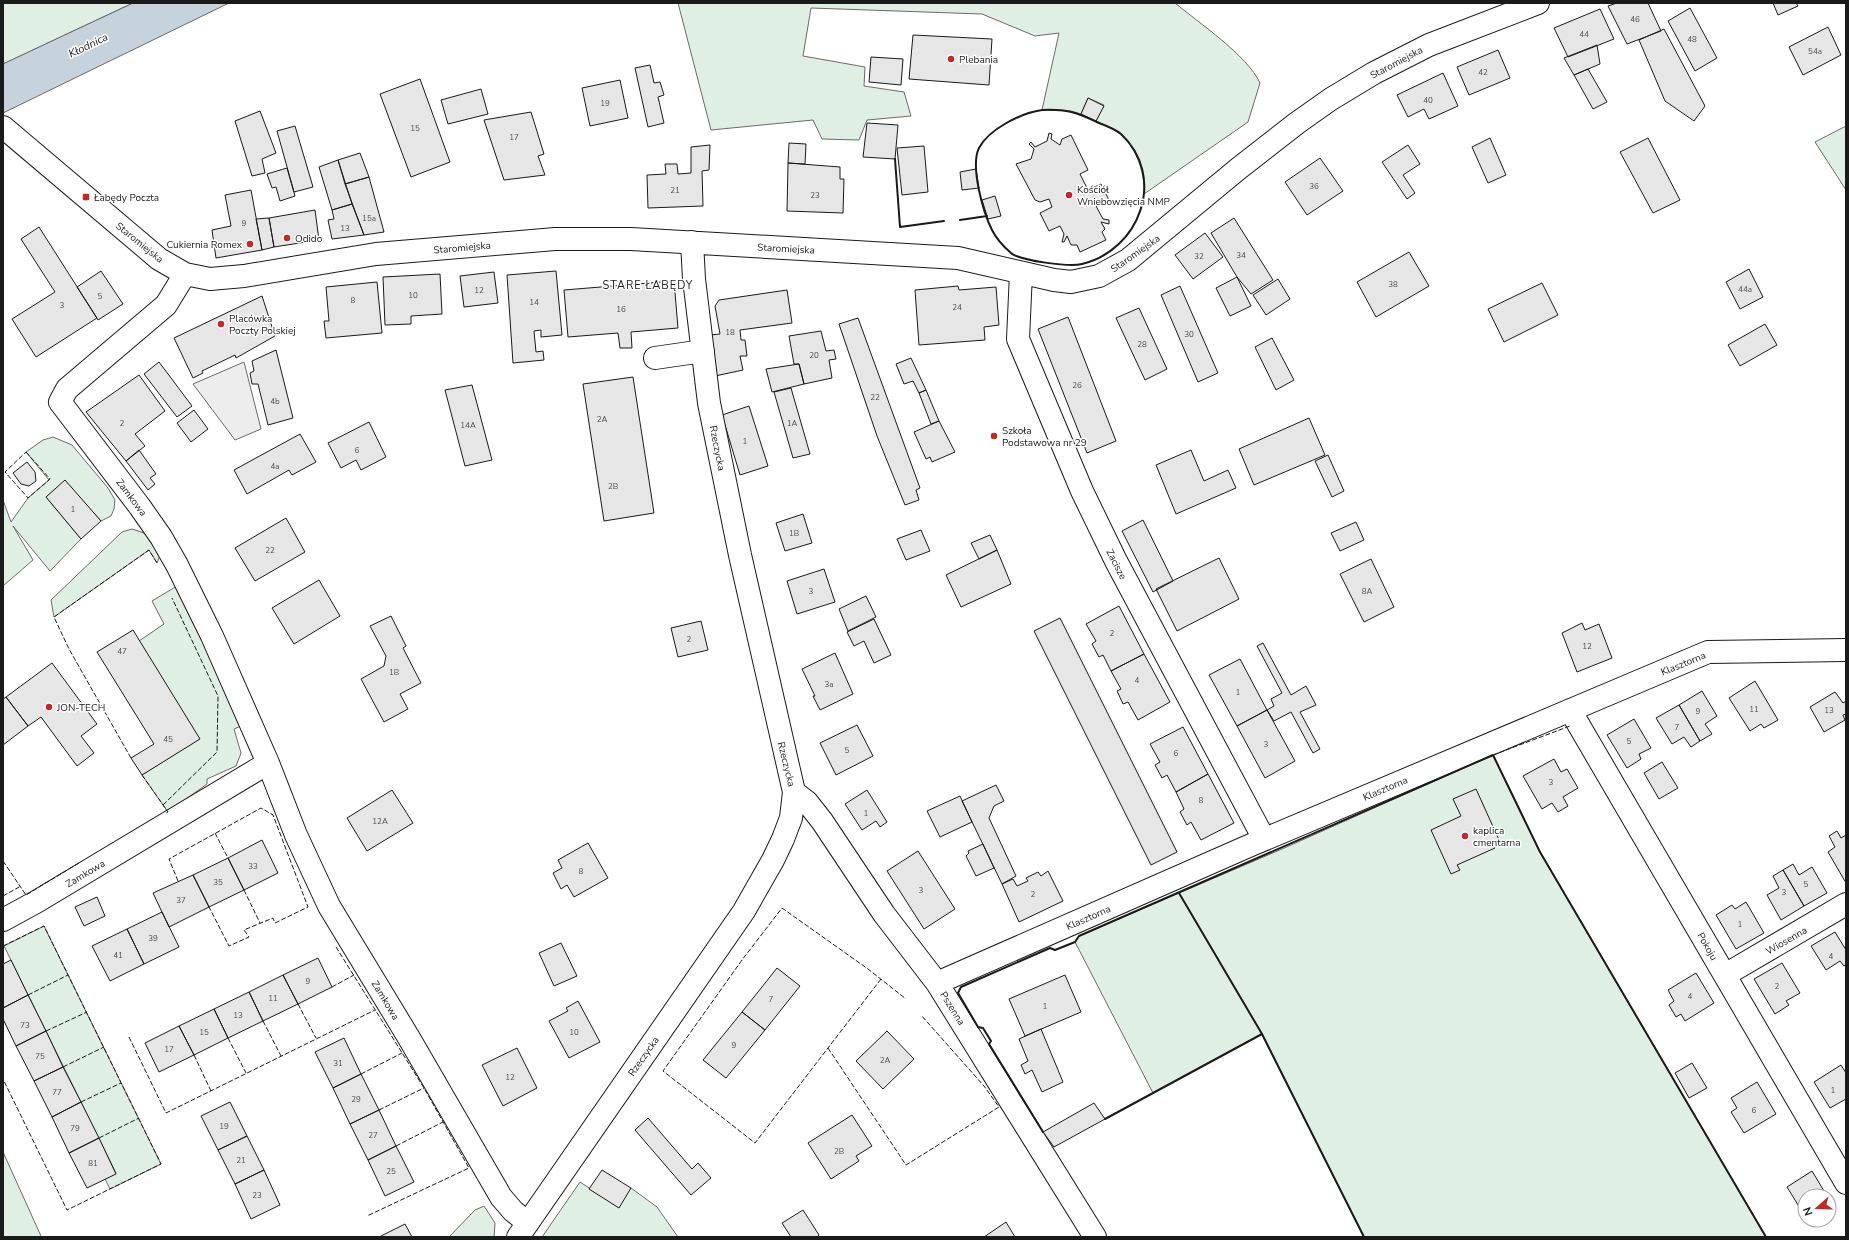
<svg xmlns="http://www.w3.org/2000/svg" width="1849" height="1240" font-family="'Nunito Sans',sans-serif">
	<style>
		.green { fill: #e0efe3; stroke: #6a6a6a }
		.parking { fill: #ededed; stroke: #6a6a6a }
		.water { fill: #c6d2dc; stroke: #6a6a6a }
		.building { fill: #e6e6e6; stroke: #1a1a1a }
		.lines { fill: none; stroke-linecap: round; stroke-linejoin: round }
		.minor-casing { stroke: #1a1a1a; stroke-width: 24 }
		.minor { stroke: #fff; stroke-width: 22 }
		.fence { stroke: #1a1a1a; stroke-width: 1; stroke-dasharray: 5 2; stroke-linecap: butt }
		.wall { stroke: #1a1a1a; stroke-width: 2 }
		.poi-dot { fill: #c62828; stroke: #fff; stroke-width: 1.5 }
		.labels { text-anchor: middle; stroke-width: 3; stroke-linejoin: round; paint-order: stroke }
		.number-label { font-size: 8px; fill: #4d4d4d }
		.poi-label { font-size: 10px; fill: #1a1a1a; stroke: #fff; text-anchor: start }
		.street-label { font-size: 10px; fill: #1a1a1a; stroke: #fff }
		.water-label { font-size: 11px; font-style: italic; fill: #1a1a1a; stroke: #fff }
		.neighbourhood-label { font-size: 11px; letter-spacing: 1px; fill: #1a1a1a; stroke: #fff }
	</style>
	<rect width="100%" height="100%" fill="#fff"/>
	<path class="green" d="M3 3H133L3 64Z
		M678 3H1175C1199 23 1247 55 1260 83L1248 122 1144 194C1145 171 1135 143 1116 131 1110 127 1102 124 1096 121L1104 105 1088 98 1081 114 1071 111 1042 110 1059 33 1035 36 982 14 811 8 803 56 865 67 864 86 904 92 911 116 867 120 859 140 822 139 813 120 711 130Z
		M1846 126V190L1815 142Z
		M53 437 72 445 108 488 115 500 114 509 111 516 101 521 65 481 46 497 81 539 50 571 13 526 33 560 3 586V500L11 522 28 498 49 480 26 452 43 440Z
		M132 529 147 534 161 553 157 563 149 550 54 617 51 600 122 532Z
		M177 586 188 605 241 726 234 729 241 753 236 766 207 779V784L168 812 142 775 199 739 139 641 164 624 152 601Z
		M1493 755 1540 852 1766 1237H1364L1262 1034 1153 1093 1075 942 1079 936 1282 849Z
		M44 926 161 1164 110 1189 105 1179 116 1173 4 946Z
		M3 1152 41 1236V1237H3Z
		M580 1182 618 1207 631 1188 657 1207 678 1237H542Z
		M484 1206 495 1223 494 1237H449L475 1210Z"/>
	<path class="parking" d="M244 362 261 429 235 440 193 384Z"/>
	<path class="water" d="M133 3H229L3 113V64Z"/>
	<path class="building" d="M1617 3H1648L1661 31 1627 44 1608 6Z
		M1773 3H1796L1798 6 1778 15Z
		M1690 8 1717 58 1695 71 1668 21Z
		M1600 9 1614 39 1568 57 1554 28Z
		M1828 27 1841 55 1803 75 1789 47Z
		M1664 29 1705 106 1694 121 1665 101 1639 40Z
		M913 35 992 39 989 85 909 79Z
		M1597 45 1600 64 1574 75 1564 58Z
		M1498 50 1510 78 1469 95 1457 67Z
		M871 57 903 59 901 85 869 82Z
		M650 65 654 83 660 82 664 95 658 97 664 123 648 127 635 68Z
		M1588 69 1607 102 1593 109 1574 75Z
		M1443 73 1458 106 1429 119 1424 109 1408 117 1397 95Z
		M420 79 450 162 411 177 380 94Z
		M620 80 628 118 590 126 582 88Z
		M481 89 488 114 448 124 441 100Z
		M1088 98 1104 106 1096 121 1081 114Z
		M260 111 276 153 262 159 265 173 252 176 235 121Z
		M531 112 544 154 538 156 545 175 504 180 484 120Z
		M867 123 898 125 895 159 863 157Z
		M295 126 313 187 294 192 277 131Z
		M1049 133 1052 134 1051 139 1060 145 1062 139 1071 135 1088 170 1080 174 1088 190 1101 184 1109 200 1096 206 1103 219 1109 220V224L1101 222 1105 229 1102 232 1106 240 1080 252 1077 245H1071L1067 236 1064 242H1062L1064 234 1060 226 1049 231 1040 213 1052 207 1049 199 1040 202 1035 200 1016 164 1031 159 1034 149 1029 144 1031 142 1035 147 1047 141Z
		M1490 138 1506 175 1488 183 1472 147Z
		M1648 138 1680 200 1653 213 1620 152Z
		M789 143 806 144 805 164 788 163Z
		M710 145 709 170 702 171 703 206 648 208 647 175 666 174 665 164H677L678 174 691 173V147Z
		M1408 145 1420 164 1403 175 1415 193 1407 199 1382 162Z
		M924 146 928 192 902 195 897 148Z
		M360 153 369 177 345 184 338 160Z
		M1320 158 1343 191 1307 215 1285 182Z
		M338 160 352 204 332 210 319 167Z
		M788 163 840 167V179H844L843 213 787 211Z
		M287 168 295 196 280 201 276 187 272 188 267 174Z
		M976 169 979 188 962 190 960 172Z
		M369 177 384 232 364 235 345 184Z
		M251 190 262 250 216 258 212 230 231 226 225 195Z
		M995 196 1001 216 988 219 982 200Z
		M352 204 364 235 332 239 328 220 334 219 332 210Z
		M315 210 319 240 274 247 269 218Z
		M269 218 274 247 262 250 256 219Z
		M1234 218 1273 280 1251 294 1237 277 1211 233Z
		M39 227 97 318 36 357 12 319 55 292 21 239Z
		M1205 233 1223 257 1193 279 1175 255Z
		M1409 252 1429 286 1376 317 1357 282Z
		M1749 269 1763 297 1740 309 1726 282Z
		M101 271 123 304 98 320 77 287Z
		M556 271 562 335 541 337V330L534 331 536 352 543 351 544 360 513 363 507 275Z
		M494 272 498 303 464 307 460 276Z
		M440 274 442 314 411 316V324L385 325 383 277Z
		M1237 277 1251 306 1230 316 1216 288Z
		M1278 279 1290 299 1266 315 1253 295Z
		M674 281 678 328 631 332 632 348H620L618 333 568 337 564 290Z
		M377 282 382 333 326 338 324 321H329L326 287Z
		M1542 283 1558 315 1504 342 1488 309Z
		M958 286 959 290 996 287 999 325 984 327 985 340 919 345 915 290Z
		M1180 286 1218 373 1198 382 1161 295Z
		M787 290 792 323 740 330 741 340H745L747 356H740L743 370 715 376 711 335 720 334 715 306 719 300Z
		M262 296 275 336 236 358 235 355 202 371 203 373 193 378 174 338Z
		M1139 308 1167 369 1145 380 1116 318Z
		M1068 317 1116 441 1087 453 1038 329Z
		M858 318 920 488 916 490 919 500 905 505 877 436 839 324Z
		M1765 324 1777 345 1740 366 1728 345Z
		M821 331 826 351 834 350 836 359 829 360 832 378 804 384 799 364H794L789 336Z
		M1272 338 1294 380 1276 390 1255 347Z
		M276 350 293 418 268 425 258 384H252L250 373 254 371 252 361Z
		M911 358 926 390 919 393 913 381 904 384 896 364Z
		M159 362 192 406 177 417 144 374Z
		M799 364 804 384 772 392 766 369Z
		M139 375 165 411 135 434 145 446 126 461 86 412Z
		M633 377 654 513 604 521 583 384Z
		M472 385 492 460 465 466 445 390Z
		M791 388 810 454 793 458 774 392Z
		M926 390 939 421 931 424 919 393Z
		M749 406 768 466 740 475 722 415Z
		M194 410 208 429 191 442 177 423Z
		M1309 418 1325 455 1254 485 1239 449Z
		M939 421 955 452 932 462 930 457 926 459 914 432Z
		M369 422 386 457 361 470 356 460 341 468 328 443Z
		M300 434 316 462 292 475 289 470 247 494 234 470Z
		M139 450 156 474 150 478 155 484 148 490 126 461Z
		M1191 450 1204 481 1228 470 1236 488 1176 514 1156 465Z
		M1328 455 1344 491 1332 497 1315 461Z
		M27 462 35 472 36 481 29 486 21 484 13 473Z
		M65 480 101 521 81 539 46 497Z
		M803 514 812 543 785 551 776 523Z
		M286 518 305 552 255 581 235 548Z
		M1143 520 1173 581 1153 592 1122 531Z
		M1356 522 1364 540 1340 551 1331 533Z
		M921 530 930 551 906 560 897 539Z
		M990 535 997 550 979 559 971 543Z
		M997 550 1011 584 961 607 946 575Z
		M1219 558 1239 599 1177 631 1156 589Z
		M1371 559 1394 607 1364 622 1340 574Z
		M824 569 835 602 797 614 787 581Z
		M319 580 340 616 294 644 272 608Z
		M866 596 876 617 848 631 839 609Z
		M1119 606 1144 654 1111 671 1103 655 1099 657 1092 644 1096 641 1086 624Z
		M391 616 406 646 403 648 421 683 400 694 408 709 384 722 361 679 384 666 386 656 370 626Z
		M1060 618 1177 852 1151 865 1034 631Z
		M874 619 891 655 874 663 864 641 854 646 847 632Z
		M701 621 708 650 678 657 671 628Z
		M1582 623 1585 630 1599 624 1612 658 1577 672 1562 633Z
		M133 630 200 739 142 775 131 758 154 744 97 652Z
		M1263 643 1291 695 1306 686 1316 705 1300 712 1320 749 1313 753 1291 712 1274 721 1267 710 1274 706 1271 699 1282 693 1257 646Z
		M835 653 853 694 820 710 813 696H815L802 669Z
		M1144 654 1170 702 1138 720 1128 702 1123 704 1117 691 1121 689 1111 671Z
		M1240 659 1267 710 1237 726 1209 675Z
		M52 663 97 724 81 736 94 753 77 766 41 717 28 726 6 697Z
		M1755 681 1778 720 1764 728 1761 724 1750 731 1729 698Z
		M1702 691 1717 716 1705 724 1712 734 1700 741 1679 705Z
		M1835 692 1843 703 1846 701V714L1843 715 1845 720 1824 732 1810 707Z
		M6 697 28 726 3 745V699Z
		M1679 705 1700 741 1691 747 1684 737 1672 744 1656 718Z
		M1267 710 1295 761 1265 778 1237 726Z
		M1634 719 1651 748 1639 754 1641 759 1627 768 1607 735Z
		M857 725 873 756 836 775 820 743Z
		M1183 727 1208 774 1176 792 1167 775 1162 778 1155 765 1160 762 1150 744Z
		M1554 759 1561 772 1567 769 1578 788 1563 797 1568 806 1558 812 1552 803 1542 809 1523 776Z
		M1662 762 1678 788 1659 799 1644 773Z
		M1208 774 1234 823 1201 840 1191 822 1187 825 1180 812 1184 809 1176 792Z
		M996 785 1004 801 994 806 989 818 1016 876 1002 884 962 801Z
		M1476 789 1500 842 1493 845 1495 848 1457 865 1460 870 1451 874 1431 830 1461 816 1453 799Z
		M392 790 413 823 367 851 347 818Z
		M867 790 887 822 880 827 876 821 862 830 845 804Z
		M960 796 972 822 940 837 927 811Z
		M1837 831 1841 838 1846 835V883L1828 852 1835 847 1829 836Z
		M262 840 278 873 244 890 228 858Z
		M588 843 608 878 574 897 567 885 561 889 553 873 562 868 558 860Z
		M983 844 994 868 976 876 966 856 969 853 968 851Z
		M918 851 955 909 924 929 887 871Z
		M228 858 244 890 209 907 193 875Z
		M1793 864 1799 875 1812 867 1827 893 1804 906 1783 870Z
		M1783 870 1804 906 1781 920 1767 895 1779 888 1773 876Z
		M1048 871 1063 901 1019 922 1002 884 1013 879 1017 886 1028 881 1026 878 1038 872 1041 876Z
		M193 875 209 907 169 927 153 893Z
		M97 897 105 916 84 926 75 907Z
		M1746 902 1764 933 1736 949 1716 915 1732 905 1735 909Z
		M162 912 179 947 144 964 127 929Z
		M127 929 144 964 110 981 92 946Z
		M1835 932 1846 950V965L1844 966 1840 961 1826 970 1811 946Z
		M561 943 577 976 554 986 539 953Z
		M318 958 332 987 298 1004 283 975Z
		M11 960 28 995 3 1008V964Z
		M1782 963 1800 993 1786 1001 1789 1005 1775 1014 1754 979Z
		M777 968 800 986 765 1030 742 1012Z
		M1696 973 1714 1003 1685 1021 1681 1014 1676 1017 1669 1005 1674 1001 1668 990Z
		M283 975 298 1004 263 1021 249 992Z
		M1065 975 1081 1012 1025 1036 1009 999Z
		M249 992 263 1021 228 1038 214 1009Z
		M28 995 46 1031 16 1046 3 1019V1008Z
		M578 1001 600 1042 569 1058 549 1021 568 1011 566 1008Z
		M214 1009 228 1038 194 1055 179 1026Z
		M742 1012 765 1030 726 1078 703 1060Z
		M179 1026 194 1055 159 1072 145 1043Z
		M1041 1029 1063 1082 1042 1092 1032 1070 1025 1074 1021 1065 1028 1061 1019 1039Z
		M46 1031 63 1067 34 1081 16 1046Z
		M887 1031 914 1059 883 1089 856 1061Z
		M344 1038 361 1074 333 1088 315 1052Z
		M517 1048 537 1088 503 1106 482 1065Z
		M1692 1063 1707 1088 1689 1098 1675 1073Z
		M1841 1065 1846 1073V1099L1830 1108 1814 1082Z
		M63 1067 81 1102 52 1117 34 1081Z
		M361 1074 379 1110 350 1124 333 1088Z
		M1757 1082 1776 1114 1744 1133 1731 1112 1737 1108 1731 1098Z
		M81 1102 99 1138 69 1153 52 1117Z
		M230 1102 247 1136 218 1150 201 1116Z
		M1094 1103 1105 1119 1054 1147 1043 1132Z
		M379 1110 396 1146 368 1160 350 1124Z
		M852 1115 872 1146 856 1156 859 1161 831 1179 808 1143Z
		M648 1118 692 1169 698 1163 711 1178 691 1195 635 1130Z
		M247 1136 264 1170 235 1184 218 1150Z
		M99 1138 116 1174 87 1188 69 1153Z
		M396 1146 414 1182 385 1196 368 1160Z
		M264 1170 280 1205 251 1219 235 1184Z
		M602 1170 631 1188 619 1208 589 1189Z
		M1812 1171 1827 1196H1805V1212L1803 1213 1787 1187Z
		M803 1210 819 1235 817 1237H791L782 1223Z
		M1006 1222 1015 1237H984Z
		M405 1224 412 1237H379Z"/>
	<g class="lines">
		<g class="minor-casing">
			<path id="minor" d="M3 127 159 259 185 274 210 279 244 276 376 254 555 239H631L958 258 1054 280 1071 282 1099 276 1128 260 1238 169 1297 123 1331 99 1374 73 1429 45 1538 3
				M1021 273 1018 339 1082 491 1116 561 1264 839
				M185 274 166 305 67 389 60 402 140 507 161 537 177 565 212 636 268 763 296 835 329 906 409 1038 501 1197 513 1211 528 1223
				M655 358 703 351
				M1570 710 1846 1183
				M794 792 807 802 822 821 884 914 937 983 1095 1237
				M3 920 36 902 268 763
				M1725 975 1846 904
				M937 983 1251 845 1708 652 1846 650
				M518 1237 744 911 773 860 783 839 791 818 794 792 740 555 709 403 694 279 692 242"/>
		</g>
		<use href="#minor" class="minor"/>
		<path class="fence" d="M26 452 50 479 28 498 5 472Z
			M1493 755 1570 726
			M131 758 69 649 54 617 149 550 157 563
			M142 775 168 812 166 813
			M163 805 217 752 218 696 172 598
			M215 833 228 858
			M3 861 26 895 79 863
			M178 881 169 859 261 808 273 815 308 907 275 923 273 918 244 930 249 937 229 946 209 907
			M244 890 260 923
			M3 896 21 886
			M3 946 44 926 161 1164 67 1210 3 1079
			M336 947 424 1088 469 1168 367 1216
			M881 979 755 1143 663 1071 742 960 782 908 868 969 906 999
			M332 987 354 975
			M28 995 68 975
			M298 1004 316 1038
			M263 1021 281 1056
			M46 1031 87 1012
			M129 1037 166 1113 375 1010
			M228 1038 246 1073
			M828 1048 906 1165 999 1107 984 1086 921 1015
			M194 1055 211 1091
			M63 1067 104 1047
			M361 1074 402 1053
			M81 1102 121 1083
			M379 1110 424 1088
			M99 1138 139 1118
			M396 1146 443 1122"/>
		<path class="wall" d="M1042 110C1067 109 1076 112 1099 123 1107 126 1115 129 1121 134 1167 177 1140 250 1082 264 1070 267 1020 261 1011 253 1004 247 996 238 992 230 983 212 970 166 979 148 989 129 1021 113 1042 110Z
			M895 159 900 227 944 221
			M960 220 987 216
			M1179 893 1262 1034 1364 1237
			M1105 1119 1262 1034
			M1043 1132 989 1044 991 1041 983 1028 978 1027 958 993 961 987 1050 948 1055 950 1075 942 1079 936 1493 755 1540 852 1766 1237"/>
	</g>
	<g class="poi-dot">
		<circle cx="951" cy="59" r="4"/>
		<circle cx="1069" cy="195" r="4"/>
		<rect x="82" y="193" width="8" height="8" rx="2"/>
		<circle cx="287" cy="238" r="4"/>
		<circle cx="250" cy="244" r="4"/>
		<circle cx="221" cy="324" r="4"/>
		<circle cx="994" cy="436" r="4"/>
		<circle cx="49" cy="707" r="4"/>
		<circle cx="1465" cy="836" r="4"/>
	</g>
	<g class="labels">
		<g class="number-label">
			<text x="1635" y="22">46</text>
			<text x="1584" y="37">44</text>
			<text x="1692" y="42">48</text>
			<text x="1815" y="54">54a</text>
			<text x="1483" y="75">42</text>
			<text x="1428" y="103">40</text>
			<text x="605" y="106">19</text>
			<text x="415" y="131">15</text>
			<text x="514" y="140">17</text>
			<text x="1314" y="189">36</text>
			<text x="675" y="193">21</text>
			<text x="815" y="198">23</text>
			<text x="369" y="221">15a</text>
			<text x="244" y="226">9</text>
			<text x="345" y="231">13</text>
			<text x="1241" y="258">34</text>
			<text x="1199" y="259">32</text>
			<text x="1393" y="287">38</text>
			<text x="1745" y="292">44a</text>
			<text x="479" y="293">12</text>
			<text x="413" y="298">10</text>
			<text x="100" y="299">5</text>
			<text x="353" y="303">8</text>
			<text x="534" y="305">14</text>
			<text x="62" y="308">3</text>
			<text x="957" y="310">24</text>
			<text x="621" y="312">16</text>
			<text x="730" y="335">18</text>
			<text x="1189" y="337">30</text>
			<text x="1142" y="347">28</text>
			<text x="814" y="358">20</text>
			<text x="1077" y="388">26</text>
			<text x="875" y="400">22</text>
			<text x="275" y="404">4b</text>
			<text x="602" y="422">2A</text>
			<text x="122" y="426">2</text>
			<text x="792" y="426">1A</text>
			<text x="468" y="428">14A</text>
			<text x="745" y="444">1</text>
			<text x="357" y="453">6</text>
			<text x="275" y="469">4a</text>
			<text x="613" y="489">2B</text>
			<text x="73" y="512">1</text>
			<text x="794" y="536">1B</text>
			<text x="270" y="553">22</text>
			<text x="811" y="594">3</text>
			<text x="1367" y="594">8A</text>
			<text x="1112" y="636">2</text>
			<text x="689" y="642">2</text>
			<text x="1587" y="649">12</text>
			<text x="122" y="654">47</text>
			<text x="394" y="675">1B</text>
			<text x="1137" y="683">4</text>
			<text x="829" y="687">3a</text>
			<text x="1238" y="695">1</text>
			<text x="1754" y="712">11</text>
			<text x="1829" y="713">13</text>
			<text x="1698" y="714">9</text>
			<text x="1677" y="730">7</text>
			<text x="168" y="742">45</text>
			<text x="1629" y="744">5</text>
			<text x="1266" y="747">3</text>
			<text x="847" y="753">5</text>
			<text x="1176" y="756">6</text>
			<text x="1551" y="785">3</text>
			<text x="1201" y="803">8</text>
			<text x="866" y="816">1</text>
			<text x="380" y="824">12A</text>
			<text x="253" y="869">33</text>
			<text x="581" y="874">8</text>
			<text x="218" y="885">35</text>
			<text x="1806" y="887">5</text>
			<text x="921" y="893">3</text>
			<text x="1784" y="895">3</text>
			<text x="1033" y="897">2</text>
			<text x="181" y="903">37</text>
			<text x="1740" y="927">1</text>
			<text x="153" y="941">39</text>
			<text x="118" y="958">41</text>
			<text x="1831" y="959">4</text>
			<text x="308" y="984">9</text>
			<text x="1777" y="989">2</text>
			<text x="1690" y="999">4</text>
			<text x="273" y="1001">11</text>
			<text x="771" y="1002">7</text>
			<text x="1045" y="1009">1</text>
			<text x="238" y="1018">13</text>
			<text x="25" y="1028">73</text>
			<text x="204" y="1035">15</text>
			<text x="574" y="1035">10</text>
			<text x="734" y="1048">9</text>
			<text x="169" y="1052">17</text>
			<text x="40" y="1059">75</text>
			<text x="885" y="1063">2A</text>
			<text x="338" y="1066">31</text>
			<text x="510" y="1080">12</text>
			<text x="1833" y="1093">1</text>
			<text x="57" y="1095">77</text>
			<text x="356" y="1102">29</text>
			<text x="1754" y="1113">6</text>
			<text x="224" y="1129">19</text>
			<text x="75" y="1131">79</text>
			<text x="373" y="1138">27</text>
			<text x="839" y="1154">2B</text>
			<text x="241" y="1163">21</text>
			<text x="93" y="1166">81</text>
			<text x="391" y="1174">25</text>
			<text x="257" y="1198">23</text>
		</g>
		<g class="poi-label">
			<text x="959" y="63">Plebania</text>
			<text x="1077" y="193">Kościół<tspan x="1077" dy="12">Wniebowzięcia NMP</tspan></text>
			<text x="94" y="201">Łabędy Poczta</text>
			<text x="295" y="242">Odido</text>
			<text x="242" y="248" text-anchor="end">Cukiernia Romex</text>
			<text x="229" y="322">Placówka<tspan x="229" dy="12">Poczty Polskiej</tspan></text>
			<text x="1002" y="434">Szkoła<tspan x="1002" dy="12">Podstawowa nr 29</tspan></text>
			<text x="57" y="711">JON-TECH</text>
			<text x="1473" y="834">kaplica<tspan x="1473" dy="12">cmentarna</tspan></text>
		</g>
		<g class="street-label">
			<text transform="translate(1396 62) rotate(-28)" y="4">Staromiejska</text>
			<text transform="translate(140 242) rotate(39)" y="4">Staromiejska</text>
			<text transform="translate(462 247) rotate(-5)" y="4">Staromiejska</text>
			<text transform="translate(786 248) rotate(3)" y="4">Staromiejska</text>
			<text transform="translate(1135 253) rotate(-35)" y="4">Staromiejska</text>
			<text transform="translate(718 448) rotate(79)" y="4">Rzeczycka</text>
			<text transform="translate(132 497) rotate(53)" y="4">Zamkowa</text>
			<text transform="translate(1117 564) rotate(63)" y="4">Zacisze</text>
			<text transform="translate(1683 663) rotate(-22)" y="4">Klasztorna</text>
			<text transform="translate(787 764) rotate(76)" y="4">Rzeczycka</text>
			<text transform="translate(1385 788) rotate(-23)" y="4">Klasztorna</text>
			<text transform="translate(85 873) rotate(-31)" y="4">Zamkowa</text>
			<text transform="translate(1088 917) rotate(-24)" y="4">Klasztorna</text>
			<text transform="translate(1786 940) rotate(-30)" y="4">Wiosenna</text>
			<text transform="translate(1708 946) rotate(60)" y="4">Pokoju</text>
			<text transform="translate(386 1000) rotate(59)" y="4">Zamkowa</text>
			<text transform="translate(953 1008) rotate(58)" y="4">Pszenna</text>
			<text transform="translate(643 1056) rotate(-55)" y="4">Rzeczycka</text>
		</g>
		<g class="water-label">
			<text transform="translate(88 45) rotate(-26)" y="4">Kłodnica</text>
		</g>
		<g class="neighbourhood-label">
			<text x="648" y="289">STARE ŁABĘDY</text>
		</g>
	</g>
	<rect width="1849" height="1240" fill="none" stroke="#1a1a1a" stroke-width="8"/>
	<g transform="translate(1817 1208) rotate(250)"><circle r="19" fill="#ffffff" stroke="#a3a3a3"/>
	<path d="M0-3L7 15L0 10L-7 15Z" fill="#c62828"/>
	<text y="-6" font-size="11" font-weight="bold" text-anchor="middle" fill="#1a1a1a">N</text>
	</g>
</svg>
